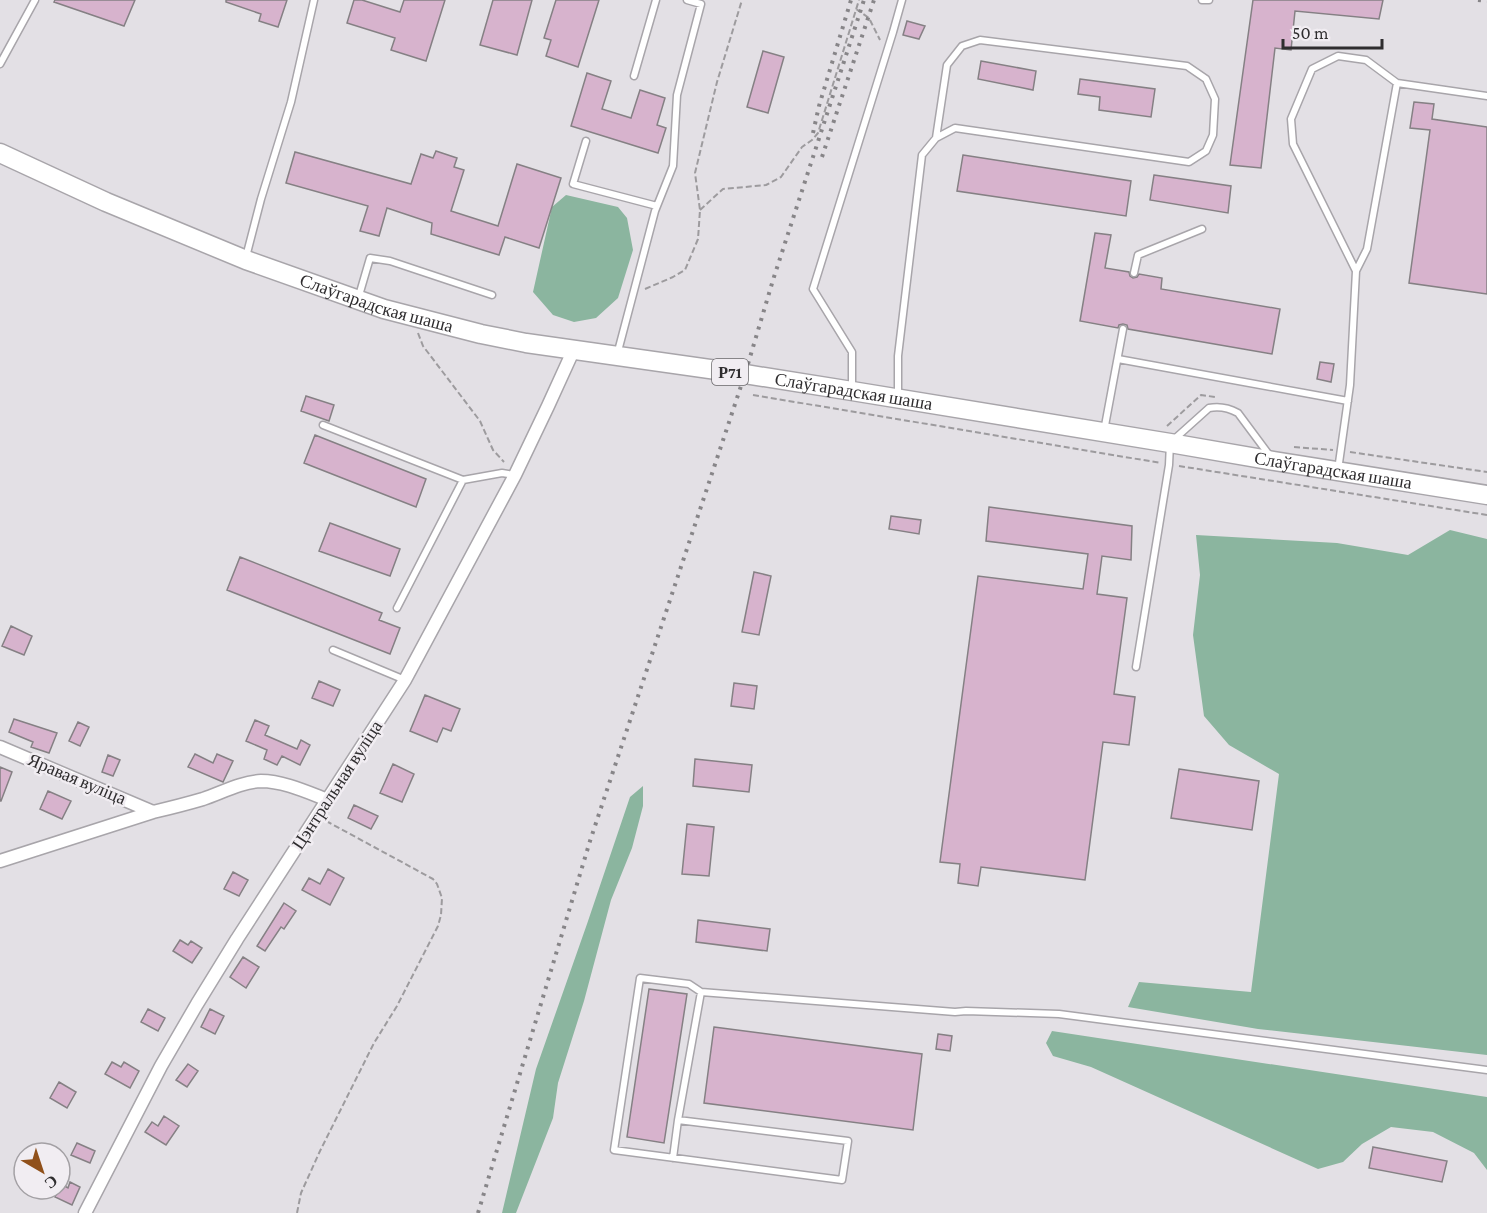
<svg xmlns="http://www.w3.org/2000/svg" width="1487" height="1213" font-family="'Crimson Pro',serif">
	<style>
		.forest { fill: #8bb59f }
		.building { fill: #d7b3cd; stroke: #858084; stroke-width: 1.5 }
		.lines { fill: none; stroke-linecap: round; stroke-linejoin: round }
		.service-casing { stroke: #a8a5aa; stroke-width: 9 }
		.minor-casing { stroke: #a8a5aa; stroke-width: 15 }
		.primary-casing { stroke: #a8a5aa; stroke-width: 21 }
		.path { stroke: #9d9b9e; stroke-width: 2; stroke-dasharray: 6 3; stroke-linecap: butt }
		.service { stroke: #fff; stroke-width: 6 }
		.minor { stroke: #fff; stroke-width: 12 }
		.primary { stroke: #fff; stroke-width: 18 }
		.rail { stroke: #878588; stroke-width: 4; stroke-dasharray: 3 6; stroke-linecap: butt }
		.labels { text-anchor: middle; stroke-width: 5; stroke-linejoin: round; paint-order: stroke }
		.shield { fill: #f1edf2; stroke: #69676a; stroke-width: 1.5 }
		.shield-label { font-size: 16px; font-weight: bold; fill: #2f2d2f }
		.street-label { font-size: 18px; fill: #2f2d2f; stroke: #f1edf2 }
	</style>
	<rect width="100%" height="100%" fill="#e3e0e5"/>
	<path class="forest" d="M566 195 618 207 627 218 633 250 618 298 596 318 574 322 553 315 533 292 552 207Z
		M1450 530 1487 539V1055L1258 1029 1128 1007 1139 982 1251 992 1279 774 1229 745 1204 716 1193 635 1200 575 1196 535 1337 543 1408 555Z
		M643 786V806L632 848 611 900 584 1001 558 1083 553 1118 516 1213H502L536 1069 587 924 630 797Z
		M1052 1031 1487 1097V1170L1474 1153 1433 1132 1391 1127 1362 1144 1343 1162 1318 1169 1091 1067 1053 1056 1046 1043Z"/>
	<path class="building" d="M55 0H135L124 26 54 2Z
		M226 0H287L278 27 259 21 261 14 226 2Z
		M354 0H362L400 12 404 0H445L426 61 391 50 395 38 347 23Z
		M493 0H532L517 55 480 45Z
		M556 0H599L578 67 546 56 551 40 544 38Z
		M1253 0H1383L1379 19 1295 11 1291 50 1275 48 1261 168 1230 165Z
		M907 21 925 26 919 39 903 35Z
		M763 51 784 57 768 113 747 107Z
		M981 61 1036 71 1033 90 978 79Z
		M587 73 611 81 602 109 631 118 640 90 665 98 657 125 666 128 658 153 571 126Z
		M1080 79 1155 89 1151 117 1099 110 1100 97 1078 94Z
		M1414 102 1434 104 1432 119 1487 127V294L1409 283 1430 130 1410 128Z
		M436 151 457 158 454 167 464 170 451 211 498 226 517 164 561 178 539 248 505 237 499 255 431 234 432 223 387 208 379 236 360 231 368 206 286 183 295 152 411 184 421 154 433 158Z
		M963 155 1131 181 1126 216 957 191Z
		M1154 175 1231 186 1228 213 1150 200Z
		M1095 233 1111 235 1105 268 1129 272 1130 276 1133 278 1137 277 1139 274 1162 278 1161 289 1280 309 1272 354 1128 329 1127 325 1123 324 1119 325 1118 328 1080 321Z
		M1320 362 1334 364 1331 382 1317 379Z
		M306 396 334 405 329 421 301 411Z
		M315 435 426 479 416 507 304 463Z
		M989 507 1132 526 1131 560 1102 556 1097 594 1127 598 1114 694 1135 697 1129 745 1103 742 1085 880 981 867 978 886 958 883 960 864 940 862 978 576 1083 589 1088 554 986 541Z
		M891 516 921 520 919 534 889 529Z
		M330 523 400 549 390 576 319 551Z
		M240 557 382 613 379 620 400 628 390 654 227 590Z
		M754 572 771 576 759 635 742 632Z
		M11 626 32 636 24 655 2 646Z
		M319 681 340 690 333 706 312 698Z
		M734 683 757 686 754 709 731 706Z
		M425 695 460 709 451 731 443 728 437 742 410 731Z
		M14 719 57 733 49 753 31 747 33 742 9 732Z
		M255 720 269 726 265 735 297 749 301 740 310 745 300 765 282 756 277 765 264 759 267 750 246 741Z
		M78 722 89 727 80 746 69 741Z
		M195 754 213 763 217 754 233 761 223 782 188 767Z
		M108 755 120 760 113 776 102 772Z
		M695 759 752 765 749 792 693 786Z
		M393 764 414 774 402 802 380 793Z
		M0 767 12 772 1 801H0Z
		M1179 769 1259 781 1252 830 1171 818Z
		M48 791 71 801 62 819 40 809Z
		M354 805 378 816 371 829 348 818Z
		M687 824 714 827 709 876 682 874Z
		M328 869 344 878 330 905 302 890 309 878 320 884Z
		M233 872 248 880 239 896 224 889Z
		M284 903 296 911 284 929 281 927 265 951 257 946Z
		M698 920 770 929 767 951 696 942Z
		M180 940 188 945 191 941 202 948 192 963 173 951Z
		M243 957 259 967 246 988 230 977Z
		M649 989 687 994 664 1143 627 1137Z
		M148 1009 165 1018 158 1031 141 1022Z
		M210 1009 224 1016 215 1034 201 1027Z
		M714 1027 922 1054 913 1130 704 1103Z
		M938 1034 952 1036 950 1051 936 1049Z
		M112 1062 121 1067 124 1062 139 1071 130 1088 105 1074Z
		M188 1064 198 1071 187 1087 176 1080Z
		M59 1082 76 1092 67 1108 50 1098Z
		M164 1116 179 1126 166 1145 145 1132 152 1122 158 1126Z
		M77 1143 95 1151 90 1163 71 1155Z
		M1373 1147 1447 1161 1442 1182 1369 1168Z
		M70 1182 80 1187 72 1205 55 1197 59 1189H60L61 1184 68 1188Z"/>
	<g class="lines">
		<g class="service-casing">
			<path id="service" d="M1202 0H1209
				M0 64 35 0
				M634 76 656 0
				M586 141 573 184 657 206
				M246 257 261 199 291 102 314 0
				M1356 271 1367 249 1397 83
				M1134 273 1138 255 1202 229
				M358 299 370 258 390 261 492 295
				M617 355 655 211 673 166 677 95 701 4 687 0
				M1118 359 1348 401
				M852 390V352L813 289 893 32 902 0
				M898 398V356L922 155 936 138 955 128 1189 162 1206 151 1213 135 1215 99 1206 79 1187 66 980 40 962 46 947 65 936 138
				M323 425 463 480
				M1104 431 1123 329
				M1338 470 1350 385 1356 271 1293 144 1291 119 1312 69 1338 56 1366 60 1397 83 1487 96
				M397 608 463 480 502 473 514 475
				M333 650 405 680
				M1136 667 1169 465 1170 443 1209 408C1219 406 1229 408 1238 413L1270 456
				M701 992 678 1120 848 1141 842 1180 614 1150 640 978 689 984 701 992 955 1012 966 1011 1059 1014 1487 1070
				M673 1158 678 1120"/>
		</g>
		<g class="minor-casing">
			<path id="minor" d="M0 747 153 812
				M0 861 153 812C170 808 186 804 203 799 221 793 241 782 261 781 283 781 307 792 328 800
				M85 1213 161 1066 197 1004 237 939 405 680 515 475 548 406 574 349"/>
		</g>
		<g class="primary-casing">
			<g id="primary">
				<path id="s1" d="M0 153 106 202 246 260 384 309 481 334 526 343 745 374 852 391 1170 443 1274 461 1487 495"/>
			</g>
		</g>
		<path class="path" d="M856 9 869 18 880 40
			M700 210 723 189 766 185 781 177 802 147 812 140 818 133 859 0
			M645 289 673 277 685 270 698 239 700 210 695 173 717 82 742 0
			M418 333 423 346 480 421 493 450 504 462
			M753 395 1161 463
			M1167 426 1201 395 1215 397
			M1294 447 1333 450
			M1350 452 1487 472
			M1179 466 1487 515
			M297 1213 301 1193 320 1151 374 1043 397 1006 438 926 441 915 442 898 437 884 433 879 328 822"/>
		<use href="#service" class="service"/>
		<use href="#minor" class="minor"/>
		<use href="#primary" class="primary"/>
		<path class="rail" d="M1478 0 1487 1
			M813 133 819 106 851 0
			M822 157 874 0
			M478 1213 590 841 745 374 773 280 864 0"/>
	</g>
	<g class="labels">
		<rect class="shield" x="712" y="359" width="36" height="26" rx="4.5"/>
		<g class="shield-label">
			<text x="730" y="378">Р71</text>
		</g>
		<g class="street-label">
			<text dy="6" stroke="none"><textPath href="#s1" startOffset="406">Слаўгарадская шаша</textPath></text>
			<text dy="6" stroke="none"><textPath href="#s1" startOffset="892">Слаўгарадская шаша</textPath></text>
			<text dy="6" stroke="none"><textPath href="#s1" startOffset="1378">Слаўгарадская шаша</textPath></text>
			<text transform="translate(77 779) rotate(23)" y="6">Яравая вуліца</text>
			<text transform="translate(337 785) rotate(-57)" y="6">Цэнтральная вуліца</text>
		</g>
	</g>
	<g transform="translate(42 1171) rotate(141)"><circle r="28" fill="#f1edf2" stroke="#a3a0a4" stroke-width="1.5"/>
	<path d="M0-4.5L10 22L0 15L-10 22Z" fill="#90501a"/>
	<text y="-9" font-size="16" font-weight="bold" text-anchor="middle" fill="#2f2d2f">С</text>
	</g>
	<path d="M1283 39v9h99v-9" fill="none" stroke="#2f2d2f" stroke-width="3"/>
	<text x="1292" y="39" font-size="18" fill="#2f2d2f" stroke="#f1edf2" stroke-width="4.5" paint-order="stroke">50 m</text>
</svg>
